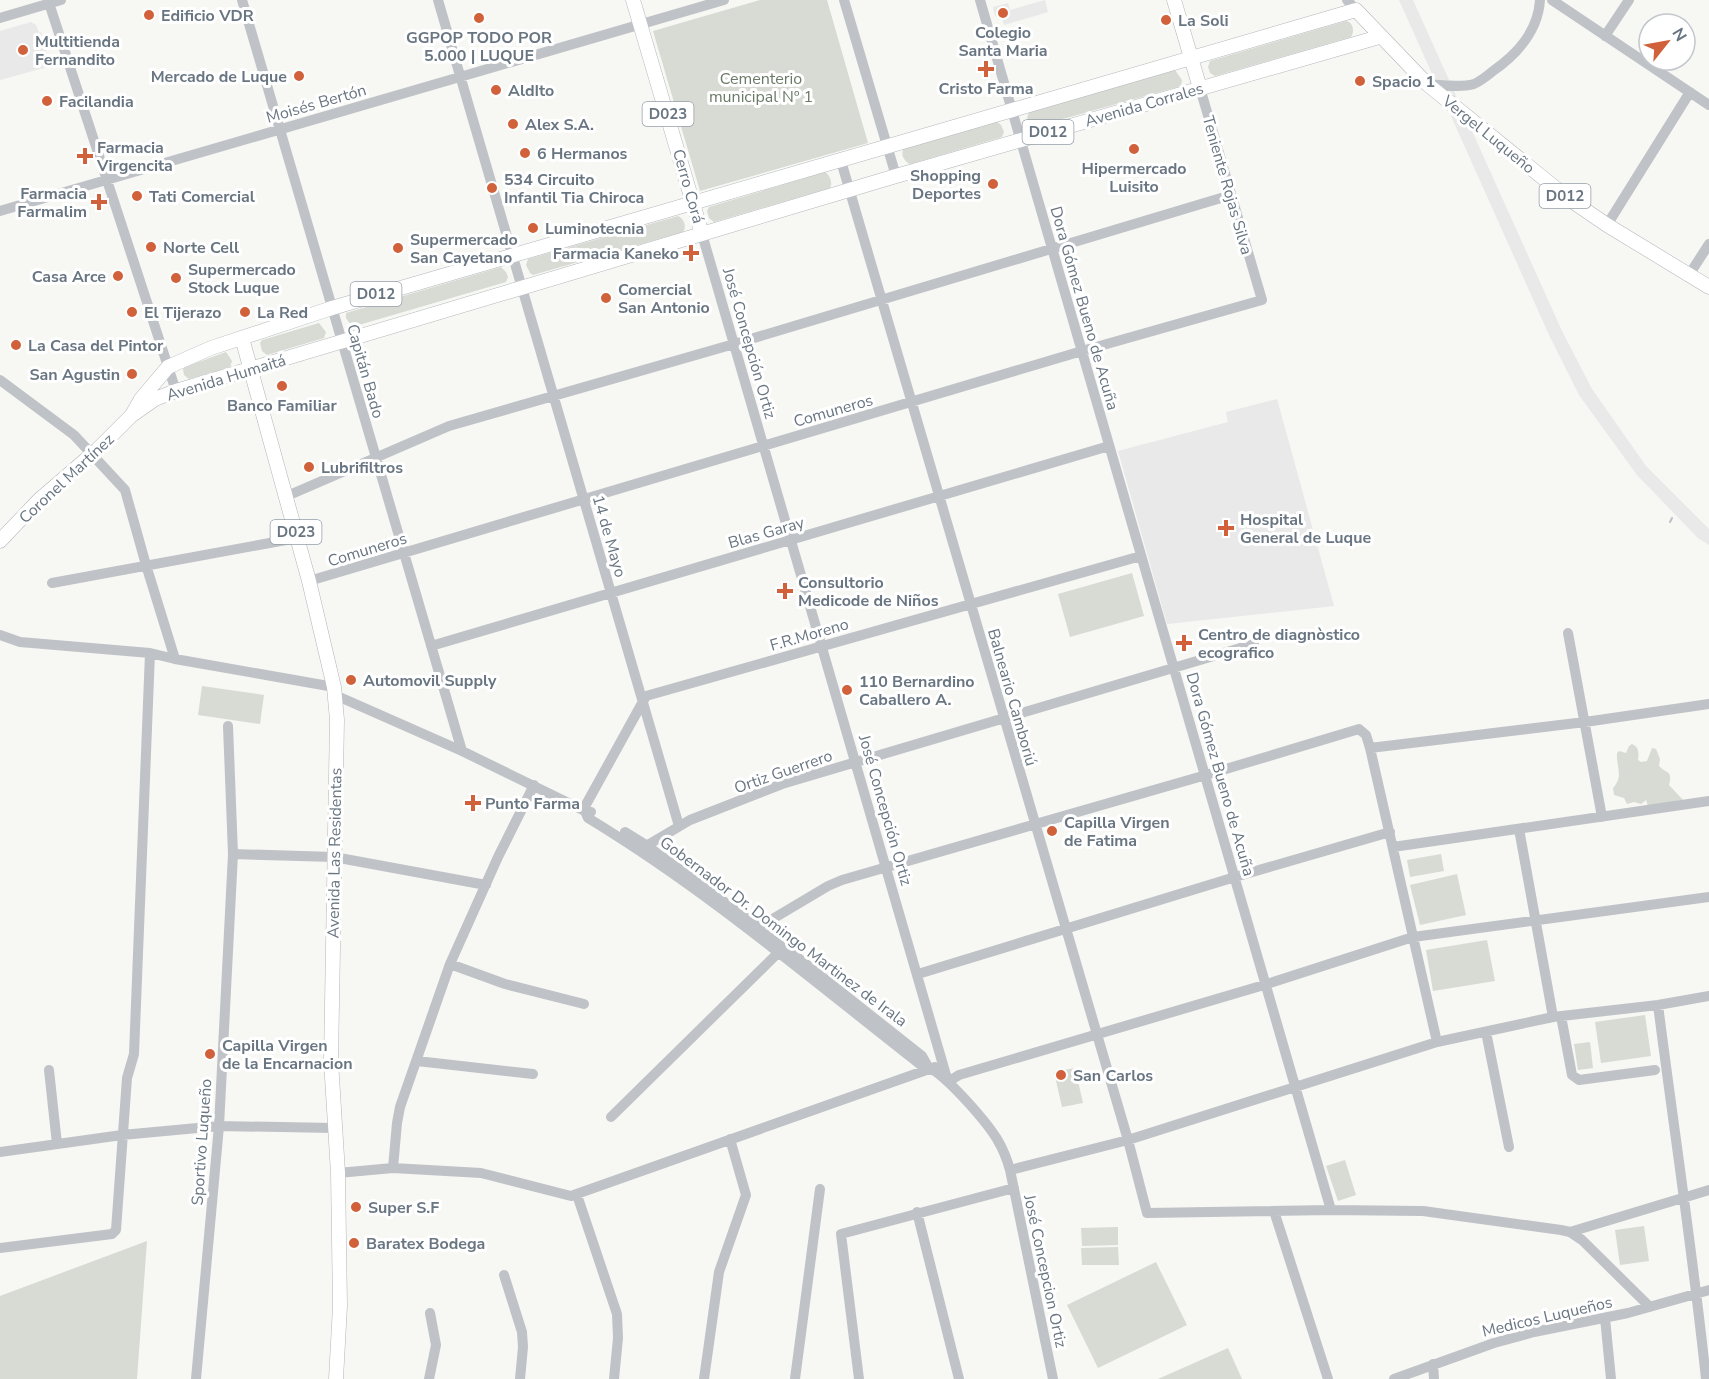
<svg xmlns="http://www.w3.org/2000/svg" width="1709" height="1379" font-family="'Nunito Sans',sans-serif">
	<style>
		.built { fill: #e8e9e8 }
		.green { fill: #d7dbd4 }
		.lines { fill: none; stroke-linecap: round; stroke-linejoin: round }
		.stream { stroke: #b8c2c6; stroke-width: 2 }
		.major-casing { stroke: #b2b6ba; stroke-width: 15 }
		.minor { stroke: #bfc2c6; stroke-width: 10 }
		.major { stroke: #fff; stroke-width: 14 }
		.poi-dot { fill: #d1613a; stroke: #fff; stroke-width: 2 }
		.labels { text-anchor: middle; stroke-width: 6; stroke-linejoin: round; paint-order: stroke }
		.shield { fill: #fff; stroke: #969fa8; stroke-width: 1.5 }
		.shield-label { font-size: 15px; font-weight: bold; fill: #697682 }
		.poi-label { font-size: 16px; font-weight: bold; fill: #697682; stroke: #fff; text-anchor: start }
		.park-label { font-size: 16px; fill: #6b7a67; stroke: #fff }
		.street-label { font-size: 16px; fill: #697682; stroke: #fff }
	</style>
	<rect width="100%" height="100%" fill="#f7f7f4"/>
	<path class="built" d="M1045 0 1048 12 1004 25 1002 18 995 16 993 7 1008 3 1010 10Z
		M1399 0H1413L1562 331 1592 389 1646 466 1709 529V545L1698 538 1637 475 1579 395 1550 337Z
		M31 22 36 25 39 33 41 32 51 66 0 80V31Z
		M1277 399 1334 606 1167 624 1118 451 1228 422 1226 412Z"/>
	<path class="green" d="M760 0H827L868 143 700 191 653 31Z
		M1346 21C1353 22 1355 31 1351 37L1215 76 1210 73 1208 67 1210 61Z
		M1175 70 1182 80 1181 86 1034 127 1027 118 1029 112Z
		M996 121 1001 125 1004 132 1002 137 910 164C904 161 900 154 904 148Z
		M825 172C830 175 833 183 830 188L714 222 709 218 707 211 709 207Z
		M678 216C684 219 687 226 683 232L533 275 530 273 526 265 528 259Z
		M501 267 506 272 508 277 506 282 352 327 346 318V313Z
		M319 323 326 332 324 338 267 355 262 351 260 343 262 340Z
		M226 352 232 361 230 367 189 379 184 375 183 369 185 367Z
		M1132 573 1144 616 1070 637 1058 594Z
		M202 686 264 695 260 724 198 715Z
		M1632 744C1639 747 1639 753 1638 760L1641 762 1647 761 1652 748 1656 749 1660 759 1659 766C1666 774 1673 770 1669 785L1683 800 1648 806 1646 800 1641 804 1634 802 1627 804 1624 798 1614 795 1613 788C1624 776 1616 767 1617 753L1619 751 1626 753 1629 746Z
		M1441 854 1444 871 1410 877 1407 860Z
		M1457 874 1466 915 1420 925 1410 885Z
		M1487 940 1495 981 1433 991 1426 950Z
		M1645 1015 1651 1056 1601 1063 1595 1022Z
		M1590 1042 1593 1068 1578 1070 1574 1044Z
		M1075 1068 1083 1103 1062 1107 1054 1072Z
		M1345 1160 1356 1195 1338 1201 1326 1166Z
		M1644 1226 1649 1261 1620 1265 1615 1230Z
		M1118 1227V1245L1082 1246 1081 1228Z
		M147 1241 137 1379H0V1296Z
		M1118 1247 1119 1265H1082L1081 1248Z
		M1156 1262 1187 1325 1098 1368 1067 1305Z
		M1228 1348 1242 1379H1158Z"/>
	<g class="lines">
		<path class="stream" d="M1670 522 1672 518"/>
		<g class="major-casing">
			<path id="major" d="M633 0 702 234
				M1174 0 1200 88
				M242 338 309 581 334 687 337 720 331 1061 338 1173 340 1306 336 1379
				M132 415 141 399 168 367 211 348 332 308 1356 10 1427 84 1569 199 1607 225 1709 287
				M0 541 39 500 97 450 132 415 155 399 176 391 896 176 1379 37"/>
		</g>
		<path class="minor" d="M48 0 176 391
			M242 0 462 751
			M438 0 679 826
			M844 0 896 176
			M980 0 1331 1210
			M1347 0 1356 10
			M1552 0 1709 105
			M0 18 61 0
			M1605 36 1629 0
			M1427 84C1441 85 1460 88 1474 84 1481 81 1487 76 1493 71 1517 54 1538 32 1540 0
			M841 161 1128 1140 1147 1213 1331 1210 1423 1211 1561 1230 1570 1232 1582 1240 1650 1307
			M0 211 724 0
			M1607 225 1690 92
			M702 234 948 1082
			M1689 275 1709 244
			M0 380 74 435 125 490 146 565 175 659
			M287 496 449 426 734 344 1231 195
			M309 581 1082 351 1262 300 1200 88
			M52 583 297 538
			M1568 633 1602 817
			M0 635 20 642 150 653 175 659 334 687
			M431 646 1109 446
			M335 695 462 751 585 811 591 812
			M1370 748 1585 722 1709 704
			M583 810 646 696 1141 556
			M585 811 588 818C707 890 812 980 921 1065 940 1066 987 1123 997 1139 1003 1149 1007 1159 1010 1170L1053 1379
			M1519 829 1553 1017
			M625 832 646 845 759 927 922 1056 927 1065
			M1393 847 1709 801
			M641 849 690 820 782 784 1254 644
			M233 854 334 857 486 885
			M759 927 828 886 842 880 1206 775 1359 729 1366 735 1370 748 1437 1042
			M450 964 505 984 584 1004
			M918 974 1235 877 1390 832
			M1658 1005C1674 1130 1693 1254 1706 1379
			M1561 1016 1572 1075 1579 1080 1655 1070
			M1486 1032 1509 1147
			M417 1061 533 1074
			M49 1070 57 1144
			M948 1082 959 1075 1264 985 1413 937 1709 897
			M611 1117 782 949
			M0 1152 122 1135 219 1126 334 1128
			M393 1168 397 1123 400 1107 450 964 498 857 534 785
			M1010 1170 1128 1140 1437 1042 1553 1017 1658 1005 1709 996
			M338 1173 393 1168 481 1173 571 1196 935 1067
			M577 1195 617 1314 618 1338 614 1379
			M1274 1211 1328 1379
			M917 1212 959 1379
			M1570 1232 1709 1190
			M0 1248 112 1234 116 1230 127 1078 134 1054 150 653
			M504 1275 522 1332 523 1347 520 1379
			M1605 1318 1611 1379
			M1433 1364 1434 1379
			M196 1379 219 1126 233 854 228 726
			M429 1379 436 1345 430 1313
			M704 1379 719 1272 746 1195 730 1139
			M795 1379 820 1189
			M859 1379 841 1234 1014 1188
			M1394 1379 1494 1343 1534 1332 1628 1313 1709 1290"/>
		<use href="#major" class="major"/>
	</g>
	<g class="poi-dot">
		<circle cx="1003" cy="13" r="6"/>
		<circle cx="149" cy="15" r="6"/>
		<circle cx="479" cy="18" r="6"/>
		<circle cx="1166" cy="20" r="6"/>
		<circle cx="23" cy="50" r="6"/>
		<path d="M983 60h6v6h6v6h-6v6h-6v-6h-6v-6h6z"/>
		<circle cx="299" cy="76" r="6"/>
		<circle cx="1360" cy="81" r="6"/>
		<circle cx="496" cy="90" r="6"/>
		<circle cx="47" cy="101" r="6"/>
		<circle cx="513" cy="124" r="6"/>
		<circle cx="1134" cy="149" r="6"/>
		<circle cx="525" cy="153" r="6"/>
		<path d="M82 147h6v6h6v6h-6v6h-6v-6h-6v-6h6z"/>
		<circle cx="993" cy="184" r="6"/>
		<circle cx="492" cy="188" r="6"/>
		<circle cx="137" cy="196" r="6"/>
		<path d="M96 193h6v6h6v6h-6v6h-6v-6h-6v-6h6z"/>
		<circle cx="533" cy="228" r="6"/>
		<circle cx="151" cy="247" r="6"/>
		<circle cx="398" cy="248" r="6"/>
		<path d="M688 244h6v6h6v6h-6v6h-6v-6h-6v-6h6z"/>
		<circle cx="118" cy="276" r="6"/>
		<circle cx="176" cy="278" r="6"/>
		<circle cx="606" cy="298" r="6"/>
		<circle cx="132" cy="312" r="6"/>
		<circle cx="245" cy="312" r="6"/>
		<circle cx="16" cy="345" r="6"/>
		<circle cx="132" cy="374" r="6"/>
		<circle cx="282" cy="386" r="6"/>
		<circle cx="309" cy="467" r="6"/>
		<path d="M1223 519h6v6h6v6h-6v6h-6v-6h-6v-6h6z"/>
		<path d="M782 582h6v6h6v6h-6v6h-6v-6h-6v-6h6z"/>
		<path d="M1181 634h6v6h6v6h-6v6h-6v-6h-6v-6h6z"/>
		<circle cx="351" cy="680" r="6"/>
		<circle cx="847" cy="690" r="6"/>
		<path d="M470 794h6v6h6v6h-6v6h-6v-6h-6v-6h6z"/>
		<circle cx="1052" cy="831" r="6"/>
		<circle cx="210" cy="1054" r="6"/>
		<circle cx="1061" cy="1075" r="6"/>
		<circle cx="356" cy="1207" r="6"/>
		<circle cx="354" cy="1243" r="6"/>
	</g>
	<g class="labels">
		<g class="shield">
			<rect x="642.5" y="102" width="51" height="24" rx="4.5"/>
			<rect x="1022.5" y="120" width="51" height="24" rx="4.5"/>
			<rect x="1539.5" y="184" width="51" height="24" rx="4.5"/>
			<rect x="350.5" y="282" width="51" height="24" rx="4.5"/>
			<rect x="270.5" y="520" width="51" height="24" rx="4.5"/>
		</g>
		<g class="shield-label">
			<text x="668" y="119">D023</text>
			<text x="1048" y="137">D012</text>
			<text x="1565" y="201">D012</text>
			<text x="376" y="299">D012</text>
			<text x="296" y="537">D023</text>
		</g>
		<g class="poi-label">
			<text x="161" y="21">Edificio VDR</text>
			<text x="1178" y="26">La Soli</text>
			<text x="1003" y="38" text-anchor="middle">Colegio<tspan x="1003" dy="18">Santa Maria</tspan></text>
			<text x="479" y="43" text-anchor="middle">GGPOP TODO POR<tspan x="479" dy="18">5.000 | LUQUE</tspan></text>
			<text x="35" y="47">Multitienda<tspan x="35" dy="18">Fernandito</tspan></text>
			<text x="287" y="82" text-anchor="end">Mercado de Luque</text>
			<text x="1372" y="87">Spacio 1</text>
			<text x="986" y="94" text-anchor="middle">Cristo Farma</text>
			<text x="508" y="96">AldIto</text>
			<text x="59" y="107">Facilandia</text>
			<text x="525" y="130">Alex S.A.</text>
			<text x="97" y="153">Farmacia<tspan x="97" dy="18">Virgencita</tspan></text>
			<text x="537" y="159">6 Hermanos</text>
			<text x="1134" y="174" text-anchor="middle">Hipermercado<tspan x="1134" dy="18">Luisito</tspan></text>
			<text x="981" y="181" text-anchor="end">Shopping<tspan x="981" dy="18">Deportes</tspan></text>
			<text x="504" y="185">534 Circuito<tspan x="504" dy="18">Infantil Tia Chiroca</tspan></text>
			<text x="87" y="199" text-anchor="end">Farmacia<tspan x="87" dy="18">Farmalim</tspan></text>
			<text x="149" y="202">Tati Comercial</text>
			<text x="545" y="234">Luminotecnia</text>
			<text x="410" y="245">Supermercado<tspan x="410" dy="18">San Cayetano</tspan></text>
			<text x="163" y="253">Norte Cell</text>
			<text x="679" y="259" text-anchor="end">Farmacia Kaneko</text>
			<text x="188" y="275">Supermercado<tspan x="188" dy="18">Stock Luque</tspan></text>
			<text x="106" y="282" text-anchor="end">Casa Arce</text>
			<text x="618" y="295">Comercial<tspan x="618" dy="18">San Antonio</tspan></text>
			<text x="144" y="318">El Tijerazo</text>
			<text x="257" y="318">La Red</text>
			<text x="28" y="351">La Casa del Pintor</text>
			<text x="120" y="380" text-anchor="end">San Agustin</text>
			<text x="282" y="411" text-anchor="middle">Banco Familiar</text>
			<text x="321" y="473">Lubrifiltros</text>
			<text x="1240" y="525">Hospital<tspan x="1240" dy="18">General de Luque</tspan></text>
			<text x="798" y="588">Consultorio<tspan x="798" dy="18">Medicode de Niños</tspan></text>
			<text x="1198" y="640">Centro de diagnòstico<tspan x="1198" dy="18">ecografico</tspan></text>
			<text x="363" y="686">Automovil Supply</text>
			<text x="859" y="687">110 Bernardino<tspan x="859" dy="18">Caballero A.</tspan></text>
			<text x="485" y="809">Punto Farma</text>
			<text x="1064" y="828">Capilla Virgen<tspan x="1064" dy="18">de Fatima</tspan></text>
			<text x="222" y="1051">Capilla Virgen<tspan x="222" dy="18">de la Encarnacion</tspan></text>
			<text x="1073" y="1081">San Carlos</text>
			<text x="368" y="1213">Super S.F</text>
			<text x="366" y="1249">Baratex Bodega</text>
		</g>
		<g class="park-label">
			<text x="761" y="84">Cementerio<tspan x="761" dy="18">municipal Nº 1</tspan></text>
		</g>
		<g class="street-label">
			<text transform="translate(316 103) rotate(-16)" y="6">Moisés Bertón</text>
			<text transform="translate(1144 104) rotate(-16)" y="6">Avenida Corrales</text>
			<text transform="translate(1489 134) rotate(39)" y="6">Vergel Luqueño</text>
			<text transform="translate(1228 185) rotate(74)" y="6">Teniente Rojas Silva</text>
			<text transform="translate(689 186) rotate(74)" y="6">Cerro Corá</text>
			<text transform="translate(1085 308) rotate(74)" y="6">Dora Gómez Bueno de Acuña</text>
			<text transform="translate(750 343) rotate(74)" y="6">José Concepción Ortiz</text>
			<text transform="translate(366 371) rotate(74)" y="6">Capitán Bado</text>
			<text transform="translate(226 377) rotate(-17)" y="6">Avenida Humaitá</text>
			<text transform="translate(833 410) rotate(-16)" y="6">Comuneros</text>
			<text transform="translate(66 478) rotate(-43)" y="6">Coronel Martínez</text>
			<text transform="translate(766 532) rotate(-16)" y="6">Blas Garay</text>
			<text transform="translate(610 536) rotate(74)" y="6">14 de Mayo</text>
			<text transform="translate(367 549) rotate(-17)" y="6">Comuneros</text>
			<text transform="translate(809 634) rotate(-16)" y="6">F.R.Moreno</text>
			<text transform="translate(1013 697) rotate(74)" y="6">Balneario Camboriú</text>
			<text transform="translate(783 771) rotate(-19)" y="6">Ortiz Guerrero</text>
			<text transform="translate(1221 774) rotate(74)" y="6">Dora Gómez Bueno de Acuña</text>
			<text transform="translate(886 810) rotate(74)" y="6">José Concepción Ortiz</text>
			<text transform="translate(334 853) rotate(-89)" y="6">Avenida Las Residentas</text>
			<text transform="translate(784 931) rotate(37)" y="6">Gobernador Dr. Domingo Martinez de Irala</text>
			<text transform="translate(201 1142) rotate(-86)" y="6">Sportivo Luqueño</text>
			<text transform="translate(1046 1271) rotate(78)" y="6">José Concepcion Ortiz</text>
			<text transform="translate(1547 1316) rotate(-13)" y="6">Medicos Luqueños</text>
		</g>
	</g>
	<g transform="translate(1667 42) rotate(59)"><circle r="28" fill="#ffffff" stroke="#c3c8cd" stroke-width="1.5"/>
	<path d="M0-4.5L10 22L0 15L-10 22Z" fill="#d1613a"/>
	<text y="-9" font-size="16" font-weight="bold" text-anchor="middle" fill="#697682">N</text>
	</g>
</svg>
